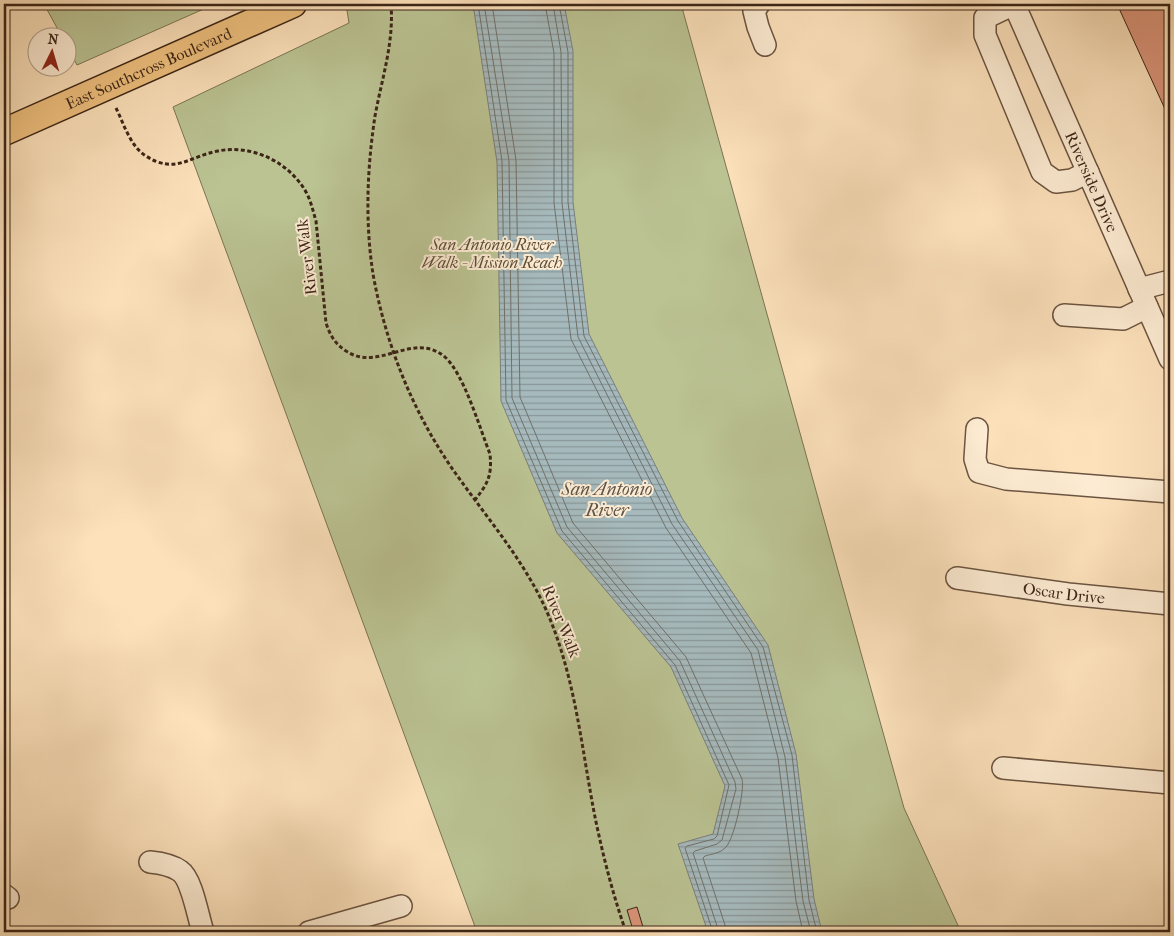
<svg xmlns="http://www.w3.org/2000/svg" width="1174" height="936" font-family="'IM FELL French Canon',serif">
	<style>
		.park { fill: #bbc393; stroke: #7b7455 }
		.water { fill: url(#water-rules); stroke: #7b7e7b }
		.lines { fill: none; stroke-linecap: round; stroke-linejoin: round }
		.shore { stroke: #70706a; stroke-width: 1 }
		.building { fill: #db957a; stroke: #3b2517 }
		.minor-casing { stroke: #6b5440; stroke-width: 24 }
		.major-casing { stroke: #3b2517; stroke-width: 29 }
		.path { stroke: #3b2517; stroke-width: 3; stroke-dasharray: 4 2.5; stroke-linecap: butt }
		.minor { stroke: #fdecd3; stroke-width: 21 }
		.major { stroke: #eec07e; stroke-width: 26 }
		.labels { text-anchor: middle; stroke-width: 4; stroke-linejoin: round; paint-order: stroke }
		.street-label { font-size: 16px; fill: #3b2517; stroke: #fdecd3 }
		.park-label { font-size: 16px; font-style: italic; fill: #5b4c36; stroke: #fdecd3 }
		.water-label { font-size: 18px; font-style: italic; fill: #5b5249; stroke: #fdecd3 }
	</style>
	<defs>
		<pattern id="water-rules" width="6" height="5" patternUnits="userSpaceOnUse" patternTransform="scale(1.25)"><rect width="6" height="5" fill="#a6babd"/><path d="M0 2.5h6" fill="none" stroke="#889799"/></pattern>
	</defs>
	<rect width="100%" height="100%" fill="#fce1bb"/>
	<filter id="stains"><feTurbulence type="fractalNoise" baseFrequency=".004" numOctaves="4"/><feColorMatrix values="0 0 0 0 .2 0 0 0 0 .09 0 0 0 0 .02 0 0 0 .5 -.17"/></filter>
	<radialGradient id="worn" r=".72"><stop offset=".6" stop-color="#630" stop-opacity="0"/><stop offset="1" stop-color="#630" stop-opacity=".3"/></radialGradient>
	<path class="park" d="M44 4H215L77 65 68 48V38L62 37Z
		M346 4H681L904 808 961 932H477L173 107 349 23Z"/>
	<path class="water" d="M473 4H564L573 51V202L589 334 682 518 768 645 796 754 814 899 822 932H708L678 844 713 834 725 786 671 667 557 533 501 401 497 162Z"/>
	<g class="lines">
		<path class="shore" d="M478 4 502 161 506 400 562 531 675 665 729 785 717 836 714 839 687 846 685 848 713 932
			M484 4 509 161 512 398 567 527 680 661 735 782 736 789 722 840 717 844 695 851 693 853 719 932
			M492 4 516 160 520 397 573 523 686 657 742 779C745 790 734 839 726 847 721 853 712 854 705 856L703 858 725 925 726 932
			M545 4 554 53V203L571 339 666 528 751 653 778 758 796 901 803 932
			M553 4 561 52 562 203 578 337 672 524 758 650 785 757 803 901 811 932
			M559 4 568 52V202L584 336 678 521 763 647 792 755 809 900 817 932"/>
	</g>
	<path class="building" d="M1117 4H1170V120Z
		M637 907 643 927 633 930 627 910Z"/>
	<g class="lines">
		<g class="minor-casing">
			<g id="minor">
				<path d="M759 4 754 11 758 27 765 45"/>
				<path id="s1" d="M1014 4 1170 359"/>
				<path d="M1014 4 985 18V35L1042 172 1056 182 1072 180 1088 172"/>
				<path d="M1139 289 1170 281"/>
				<path d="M1064 315 1123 319 1147 307"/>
				<path d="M977 429 975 459 979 472 1006 479 1170 492"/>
				<path id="s2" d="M957 578 1068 594 1170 604"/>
				<path d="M1003 768 1170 783"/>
				<path d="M150 862C160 863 172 865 180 871 192 879 198 917 203 932"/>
				<path d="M4 895 8 898"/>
				<path d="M309 932 401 906"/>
			</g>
		</g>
		<g class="major-casing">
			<g id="major">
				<path id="s3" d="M4 132 293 4"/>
			</g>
		</g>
		<path class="path" d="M391 4C394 43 382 78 375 116 367 169 365 222 373 274 386 346 414 415 456 474 490 522 528 565 550 619 576 683 582 751 595 817 603 856 613 895 626 932
			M116 108C124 124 130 146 146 156 175 175 190 156 218 151 252 144 289 162 306 192 311 201 313 211 316 221L326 323C330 335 335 344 346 351 379 373 413 330 445 357 464 374 480 429 490 454 492 476 488 483 475 500"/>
		<use href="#minor" class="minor"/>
		<use href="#major" class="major"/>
	</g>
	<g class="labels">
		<g class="street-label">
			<text dy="6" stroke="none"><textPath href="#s3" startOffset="158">East Southcross Boulevard</textPath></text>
			<text dy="6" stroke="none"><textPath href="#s1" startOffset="194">Riverside Drive</textPath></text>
			<text transform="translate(306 257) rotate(-97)" y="6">River Walk</text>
			<text dy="6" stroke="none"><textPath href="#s2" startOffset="108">Oscar Drive</textPath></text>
			<text transform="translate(562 621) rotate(68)" y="6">River Walk</text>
		</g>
		<g class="park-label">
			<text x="492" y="250">San Antonio River<tspan x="492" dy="18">Walk - Mission Reach</tspan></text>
		</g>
		<g class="water-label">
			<text x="607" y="495">San Antonio<tspan x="607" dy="21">River</tspan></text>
		</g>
	</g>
	<rect width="1174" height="936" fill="none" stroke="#fce1bb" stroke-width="20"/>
	<rect x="5" y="5" width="1164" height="926" fill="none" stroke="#3b2517" stroke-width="2.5"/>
	<rect x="10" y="10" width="1154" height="916" fill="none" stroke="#3b2517"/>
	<g transform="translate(52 52) rotate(5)"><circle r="24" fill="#fdecd3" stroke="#af9c88"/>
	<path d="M0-4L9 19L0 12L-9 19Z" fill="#8f2418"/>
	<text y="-8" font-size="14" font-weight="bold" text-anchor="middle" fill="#3b2517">N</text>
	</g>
	<rect width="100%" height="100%" filter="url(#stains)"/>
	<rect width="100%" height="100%" fill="url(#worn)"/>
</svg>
